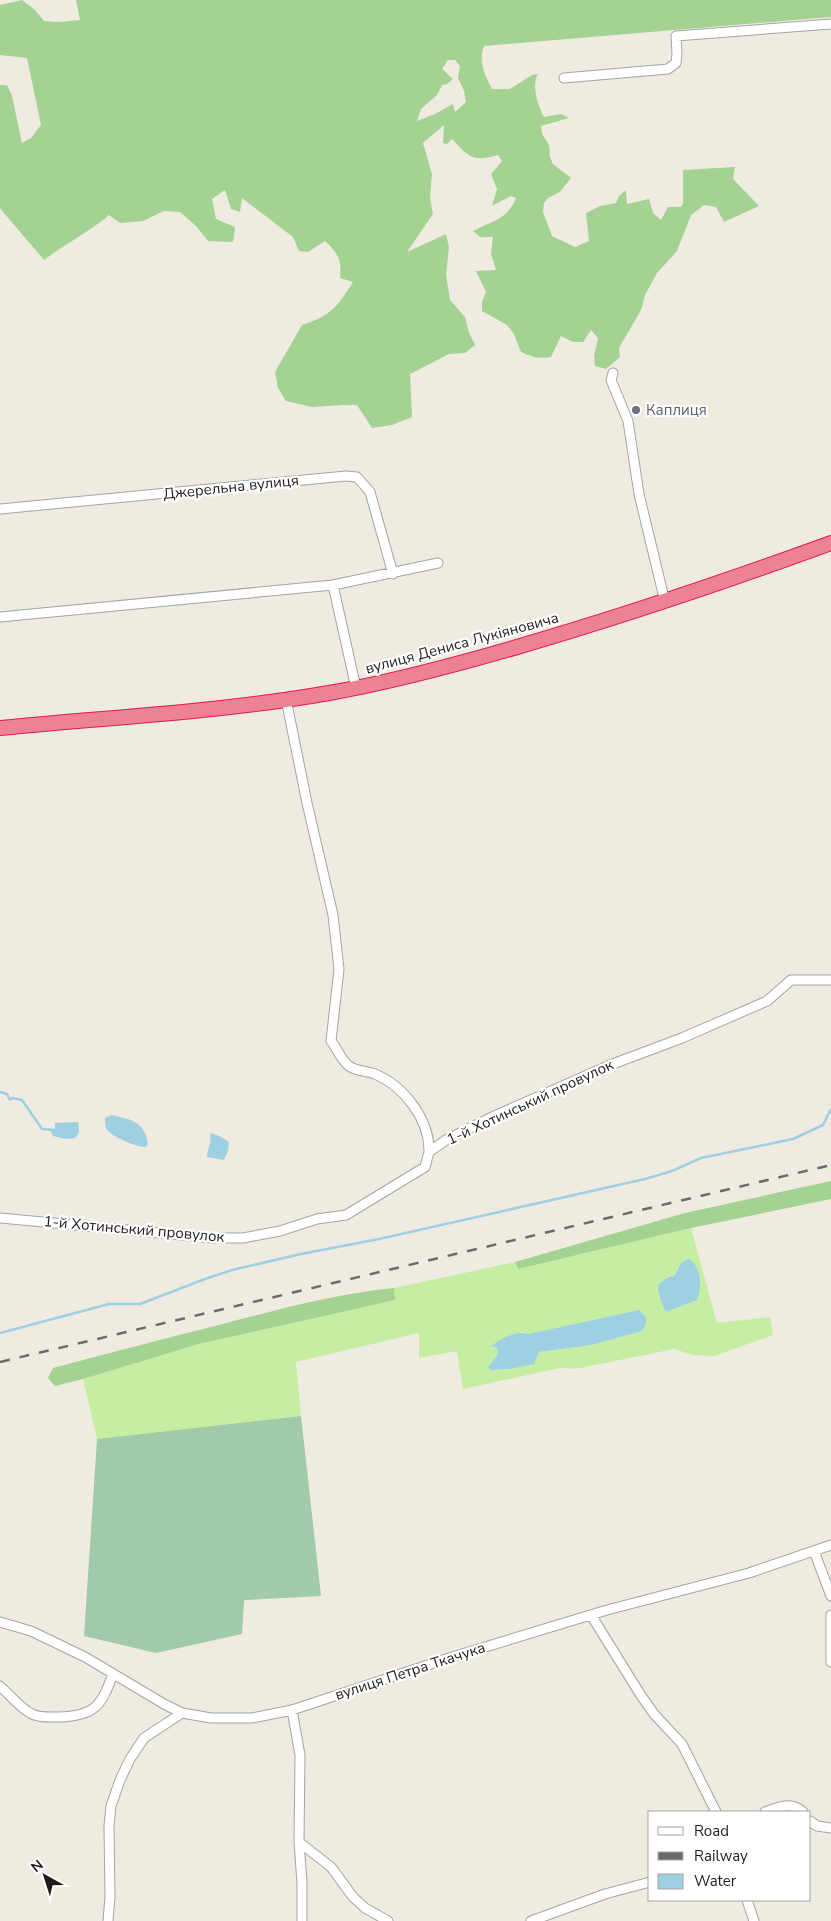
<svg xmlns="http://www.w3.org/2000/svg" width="831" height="1921" font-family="'Nunito Sans',sans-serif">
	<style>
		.grass { fill: #c6eea2; fill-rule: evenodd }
		.forest { fill: #a4d292; fill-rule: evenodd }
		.cemetery { fill: #a1caa8 }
		.water { fill: #9ed0e1 }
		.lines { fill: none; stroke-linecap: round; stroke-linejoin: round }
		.stream { stroke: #9ed0e1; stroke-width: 2.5 }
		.minor-casing { stroke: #a4a4a4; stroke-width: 11 }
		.highway-casing { stroke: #e61557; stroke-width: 16 }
		.minor { stroke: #fff; stroke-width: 9 }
		.highway { stroke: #ed8293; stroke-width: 14 }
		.rail { stroke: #6b6b6b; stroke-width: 2.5; stroke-dasharray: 10 10; stroke-linecap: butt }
		.worship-dot { fill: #6b7280; stroke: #fff; stroke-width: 2 }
		.labels { text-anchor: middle; stroke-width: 4.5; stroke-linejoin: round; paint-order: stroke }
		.worship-label { font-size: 15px; fill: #5b616d; stroke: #fff; text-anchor: start }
		.street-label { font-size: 15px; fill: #1d1d1d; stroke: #fff }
	</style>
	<rect width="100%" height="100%" fill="#efebe1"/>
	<path class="grass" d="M691 1228 717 1323 770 1317 773 1335 714 1356 693 1355 674 1349 575 1369 560 1368 463 1389 457 1351 419 1358V1333L296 1362 301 1416 97 1439 83 1379 199 1344 395 1300 394 1288 515 1262 518 1269ZM678 1267 697 1300 666 1312 663 1302 659 1297V1292L667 1278 674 1276ZM639 1310 642 1331 592 1345 539 1352 510 1369 491 1370 490 1365 498 1354 497 1348 492 1346 521 1332 528 1334Z"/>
	<path class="forest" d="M22 0 35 10 44 21 59 22 80 20 76 0H831V17L484 46C478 62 485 75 492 89H510L532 75 538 74C531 86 538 105 544 117L561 114 569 118 541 126 542 134 549 145 550 157 553 164 571 178 560 192 548 198 544 203 543 212 552 236 575 247 589 241 586 213 600 206 616 203 619 196 626 190 627 204 649 199 653 213 661 220 668 207H681L683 203V170L735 167 733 179 759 206 724 222 716 207 704 205 691 215 677 251 657 273 645 295 641 310 619 348 620 357 606 369 595 366 594 356 598 338 591 330 583 342H573L561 336 551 357C539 359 532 357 521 352L514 334 507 325 482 311V302L486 292 476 271 496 270 491 254 493 237H480L473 231C492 221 507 220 516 198L511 196 492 206 497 189 491 174 502 161 498 155C472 162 470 158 452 139L447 144 443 143 444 125 423 143 432 174 430 198 433 214 407 252 446 234 449 247 446 275 450 300 465 317 469 333 475 345 465 353 449 354 410 374 412 417 392 425 372 428 357 405H343L312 407 286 401 278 388 275 372 302 325C331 316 337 307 353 282L340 278C342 260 338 253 325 241L308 252 299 251 293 237 242 198 240 212 231 209 225 190 212 199 216 219 235 227 233 242 208 241 196 226 180 212 164 211 143 221 120 223 109 215C89 232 65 244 44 260L4 213 0 208V85H7L12 96 22 143 31 138 41 125 27 58 0 55V5ZM448 60H455L460 66 458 78 464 91 466 102 455 112 453 104 435 114 417 121 421 109 437 95 442 85 447 84 453 79 442 69Z
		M831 1181V1199L691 1228 518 1269 515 1262 685 1213Z
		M394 1288 395 1300 199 1344 83 1379 55 1386 48 1378 53 1368C108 1353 163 1339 219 1325 276 1310 334 1294 394 1288Z"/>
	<path class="cemetery" d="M301 1416 321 1596 244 1600 242 1634 156 1653 84 1636 97 1439Z"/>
	<path class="water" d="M112 1115C132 1120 144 1121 148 1144L145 1147C136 1147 113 1137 107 1130 105 1127 105 1122 105 1118Z
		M78 1122C83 1143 68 1140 53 1136L51 1131 55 1130V1123Z
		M212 1133 223 1138 229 1142 228 1151 224 1160 207 1157C207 1149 212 1143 210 1135Z
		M689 1259C702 1267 702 1288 697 1300L666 1312C662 1304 658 1295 658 1285L667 1278 674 1276 681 1263Z
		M639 1310 646 1317V1324L642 1331 592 1345 539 1352 534 1364 510 1369 491 1370 488 1367 498 1354 497 1348 491 1346C502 1339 515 1330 528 1334Z"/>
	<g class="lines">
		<path class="stream" d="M0 1092 7 1094 10 1100 12 1098 22 1100 42 1129 55 1130
			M0 1333 109 1304H140L205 1279 232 1270 301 1254 379 1239 645 1179 672 1171 701 1158 793 1139 823 1125 831 1109"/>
		<g class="minor-casing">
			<path id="minor" d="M564 78 668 69 676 63 677 54 676 36 831 24
				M613 373 611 380 628 421 639 494 665 602
				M0 509 346 476 357 477 370 492 393 574
				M333 585 356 688
				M0 617 333 585 438 563
				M286 699 307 803 333 915 339 969 331 1041C337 1048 341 1060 349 1066 355 1071 367 1071 375 1074 404 1086 430 1120 429 1152
				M0 1218 214 1238H243L280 1231 317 1219 346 1215 425 1167 429 1152 446 1140 492 1117 610 1065 682 1038 767 1001 791 980H831
				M814 1551 831 1596
				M591 1615 640 1694 654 1714 682 1744 716 1812
				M831 1615V1662
				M0 1622 31 1631 85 1657 164 1704 182 1713 211 1718H252L292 1710 449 1658 607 1610 749 1573 831 1545
				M0 1686C10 1695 20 1708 32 1714 40 1718 50 1717 59 1717 95 1716 101 1706 113 1674
				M292 1710 300 1755 299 1842 302 1883V1921
				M765 1812C778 1807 792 1801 803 1812
				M810 1821 817 1826 831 1828
				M299 1842 331 1867 353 1897 365 1908 388 1921
				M747 1900 754 1921
				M108 1921 110 1897 109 1826 111 1806 120 1780 130 1759 144 1738 182 1713
				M531 1921 605 1894 650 1882"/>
		</g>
		<g class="highway-casing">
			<path id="highway" d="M0 728C110 717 221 712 329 693 393 682 455 665 517 647 623 616 727 581 831 543"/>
		</g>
		<use href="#minor" class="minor"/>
		<use href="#highway" class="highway"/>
		<path class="rail" d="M0 1362 831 1165"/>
	</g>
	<circle class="worship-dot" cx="636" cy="410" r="5"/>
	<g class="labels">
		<g class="worship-label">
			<text x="646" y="415">Каплиця</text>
		</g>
		<g class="street-label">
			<text transform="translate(231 487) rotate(-6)" y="5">Джерельна вулиця</text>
			<text transform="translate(462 643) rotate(-15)" y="5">вулиця Дениса Лукіяновича</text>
			<text transform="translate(530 1102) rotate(-25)" y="5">1-й Хотинський провулок</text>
			<text transform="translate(134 1229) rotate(5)" y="5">1-й Хотинський провулок</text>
			<text transform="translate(410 1671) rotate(-18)" y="5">вулиця Петра Ткачука</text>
		</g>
	</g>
	<rect x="648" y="1811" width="162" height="90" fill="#ffffff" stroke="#a5a5a5"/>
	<rect x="658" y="1827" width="25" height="8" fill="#ffffff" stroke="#a5a5a5"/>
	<text x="694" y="1836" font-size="15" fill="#1d1d1d">Road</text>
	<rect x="658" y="1852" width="25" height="8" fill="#6b6b6b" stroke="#a5a5a5"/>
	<text x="694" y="1861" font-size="15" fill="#1d1d1d">Railway</text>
	<rect x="658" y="1874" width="25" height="15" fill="#9ed0e1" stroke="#a5a5a5"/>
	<text x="694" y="1886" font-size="15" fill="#1d1d1d">Water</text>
	<g transform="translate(45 1876) rotate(321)" stroke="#ffffff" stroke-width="4" paint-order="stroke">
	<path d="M0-4L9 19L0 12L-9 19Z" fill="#1d1d1d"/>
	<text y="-8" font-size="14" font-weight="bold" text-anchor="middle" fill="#1d1d1d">N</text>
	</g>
</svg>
